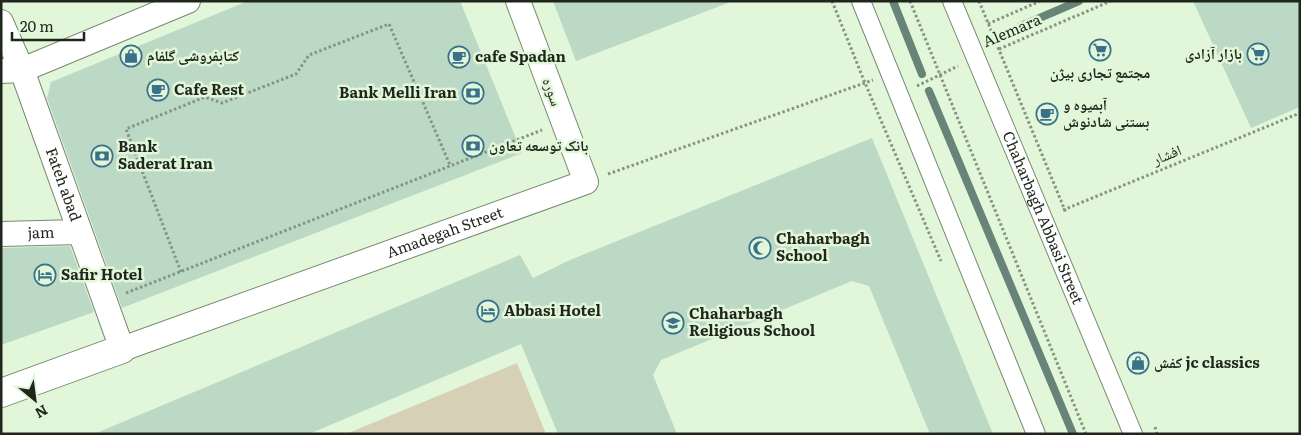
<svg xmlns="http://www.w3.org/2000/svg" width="1301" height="435" font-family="Literata,'Noto Naskh Arabic',serif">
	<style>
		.green { fill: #d6d1b6 }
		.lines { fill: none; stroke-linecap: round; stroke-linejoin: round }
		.stream { stroke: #688378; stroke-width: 8 }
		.building { fill: #bcd9c5 }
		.pedestrian-casing { stroke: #788971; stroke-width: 20 }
		.minor-casing { stroke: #788971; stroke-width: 26 }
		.tertiary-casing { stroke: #788971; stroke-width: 30 }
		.path { stroke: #869581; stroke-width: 3; stroke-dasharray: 2.5 2.5; stroke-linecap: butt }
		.pedestrian { stroke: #fff; stroke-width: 18 }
		.minor { stroke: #fff; stroke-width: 24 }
		.tertiary { stroke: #fff; stroke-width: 28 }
		.labels { text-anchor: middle; stroke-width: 5; stroke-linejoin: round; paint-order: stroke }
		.street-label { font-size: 15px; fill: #1f271c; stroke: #e2f6da }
		.poi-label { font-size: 15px; font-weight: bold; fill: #1f271c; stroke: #e2f6da; text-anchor: start }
	</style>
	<rect width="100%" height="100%" fill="#e2f6da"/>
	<path class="green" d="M517 363 546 434H346Z"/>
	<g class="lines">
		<path class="stream" d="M893 1 922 74
			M1021 26 1079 1
			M929 91 1073 434"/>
	</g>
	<path class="building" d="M248 1H460L522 153 122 308 47 98 51 82Z
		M553 1H728V3L576 61Z
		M1193 1H1300V107L1251 128Z
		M872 138 993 434H930L869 286 852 281 661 360 653 375 677 434H558L521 344 309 434H94L520 255 533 278 570 260Z
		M70 246 94 312 1 345V248Z"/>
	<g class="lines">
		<g class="pedestrian-casing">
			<g id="pedestrian">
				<path d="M861 1 1036 434"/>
				<path id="s1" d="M952 1 1133 434"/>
			</g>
		</g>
		<g class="minor-casing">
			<g id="minor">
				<path id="s2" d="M1 22 22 70 122 349 586 182 518 1"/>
				<path d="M1 71 22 70 188 1"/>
				<path id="s3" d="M1 234 79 232"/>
			</g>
		</g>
		<g class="tertiary-casing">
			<path id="tertiary" d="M1 393 122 349"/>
		</g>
		<path class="path" d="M832 1 865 83 941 261
			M910 1 1086 434
			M979 1 1066 213
			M988 24 1040 1
			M999 49 1111 1
			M917 86 958 66
			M608 174 873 80
			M1063 210 1300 113
			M181 272 126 129 205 97 222 103 296 74 309 55 389 24 450 165
			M126 293 542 130
			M1155 427 1157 434"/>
		<use href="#pedestrian" class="pedestrian"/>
		<use href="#minor" class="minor"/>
		<use href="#tertiary" class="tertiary"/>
	</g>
	<defs>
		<g id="supermarket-ring" transform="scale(1.125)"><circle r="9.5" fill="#e2f6da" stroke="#39718b" stroke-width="1.5"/><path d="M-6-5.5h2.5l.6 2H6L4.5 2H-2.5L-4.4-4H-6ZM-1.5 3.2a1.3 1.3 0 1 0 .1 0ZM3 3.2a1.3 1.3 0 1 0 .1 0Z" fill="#39718b"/></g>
		<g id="shop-ring" transform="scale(1.125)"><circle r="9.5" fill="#e2f6da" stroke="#39718b" stroke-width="1.5"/><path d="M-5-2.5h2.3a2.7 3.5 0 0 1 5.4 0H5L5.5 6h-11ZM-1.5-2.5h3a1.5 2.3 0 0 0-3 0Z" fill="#39718b"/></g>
		<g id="cafe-ring" transform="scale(1.125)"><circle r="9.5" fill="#e2f6da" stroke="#39718b" stroke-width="1.5"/><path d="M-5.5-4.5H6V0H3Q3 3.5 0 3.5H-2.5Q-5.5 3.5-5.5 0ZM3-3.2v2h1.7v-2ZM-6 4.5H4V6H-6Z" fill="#39718b"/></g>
		<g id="bank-ring" transform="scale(1.125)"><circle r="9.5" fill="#e2f6da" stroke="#39718b" stroke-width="1.5"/><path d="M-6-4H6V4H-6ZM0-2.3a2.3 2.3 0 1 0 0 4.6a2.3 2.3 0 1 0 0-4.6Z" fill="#39718b"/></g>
		<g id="mosque-ring" transform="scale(1.125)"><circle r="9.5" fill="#e2f6da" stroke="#39718b" stroke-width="1.5"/><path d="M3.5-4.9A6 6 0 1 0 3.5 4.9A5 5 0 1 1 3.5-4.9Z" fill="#39718b"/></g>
		<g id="hotel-ring" transform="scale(1.125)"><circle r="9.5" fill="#e2f6da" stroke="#39718b" stroke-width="1.5"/><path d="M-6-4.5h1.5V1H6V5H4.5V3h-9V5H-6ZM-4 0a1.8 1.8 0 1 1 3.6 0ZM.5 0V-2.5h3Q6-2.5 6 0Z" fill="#39718b"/></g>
		<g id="university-ring" transform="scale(1.125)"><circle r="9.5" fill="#e2f6da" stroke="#39718b" stroke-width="1.5"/><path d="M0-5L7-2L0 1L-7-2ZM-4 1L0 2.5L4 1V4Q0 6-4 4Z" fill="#39718b"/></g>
	</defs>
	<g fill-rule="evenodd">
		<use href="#supermarket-ring" x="1100" y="50"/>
		<use href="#supermarket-ring" x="1258" y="54"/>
		<use href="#shop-ring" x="131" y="56"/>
		<use href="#cafe-ring" x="459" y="57"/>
		<use href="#cafe-ring" x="158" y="90"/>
		<use href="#bank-ring" x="473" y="93"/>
		<use href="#cafe-ring" x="1047" y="114"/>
		<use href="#bank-ring" x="473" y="146"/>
		<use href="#bank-ring" x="102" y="156"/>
		<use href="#mosque-ring" x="760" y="248"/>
		<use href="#hotel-ring" x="45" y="275"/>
		<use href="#hotel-ring" x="488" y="311"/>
		<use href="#university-ring" x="673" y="323"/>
		<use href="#shop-ring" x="1138" y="363"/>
	</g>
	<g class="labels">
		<g class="street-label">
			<text transform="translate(1012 31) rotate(-23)" y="5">Alemara</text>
			<text transform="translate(552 92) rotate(70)" y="5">سوره</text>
			<text transform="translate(1167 155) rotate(-22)" y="5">افشار</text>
			<text dy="5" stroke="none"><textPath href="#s2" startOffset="174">Fateh abad</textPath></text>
			<text dy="5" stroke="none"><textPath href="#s1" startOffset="235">Chaharbagh Abbasi Street</textPath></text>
			<text dy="5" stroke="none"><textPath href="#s3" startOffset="40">jam</textPath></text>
			<text dy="5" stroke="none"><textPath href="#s2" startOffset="692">Amadegah Street</textPath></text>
		</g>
		<g class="poi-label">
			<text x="1242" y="59" text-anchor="end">بازار آزادی</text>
			<text x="147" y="61">کتابفروشی گلفام</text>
			<text x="475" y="62">cafe Spadan</text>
			<text x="1100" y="78" text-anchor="middle">مجتمع تجاری بیژن</text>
			<text x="174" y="95">Cafe Rest</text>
			<text x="457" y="98" text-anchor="end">Bank Melli Iran</text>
			<text x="1063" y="110">آبمیوه و<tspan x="1063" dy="17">بستنی شادنوش</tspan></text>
			<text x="489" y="151">بانک توسعه تعاون</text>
			<text x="118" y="152">Bank<tspan x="118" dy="17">Saderat Iran</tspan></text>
			<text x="776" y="244">Chaharbagh<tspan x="776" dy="17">School</tspan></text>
			<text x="61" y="280">Safir Hotel</text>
			<text x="504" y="316">Abbasi Hotel</text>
			<text x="689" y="319">Chaharbagh<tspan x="689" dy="17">Religious School</tspan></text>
			<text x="1154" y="368">کفش jc classics</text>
		</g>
	</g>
	<rect width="1301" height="435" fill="none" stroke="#1f271c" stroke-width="5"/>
	<g transform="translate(35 400) rotate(151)" stroke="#e2f6da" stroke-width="4" paint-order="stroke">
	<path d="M0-4L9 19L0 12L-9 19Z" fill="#1f271c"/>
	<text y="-8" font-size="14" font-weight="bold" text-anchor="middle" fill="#1f271c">N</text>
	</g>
	<path d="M12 32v8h72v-8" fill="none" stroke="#1f271c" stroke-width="2.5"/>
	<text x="20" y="32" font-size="15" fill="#1f271c" stroke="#e2f6da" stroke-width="4" paint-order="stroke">20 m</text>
</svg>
